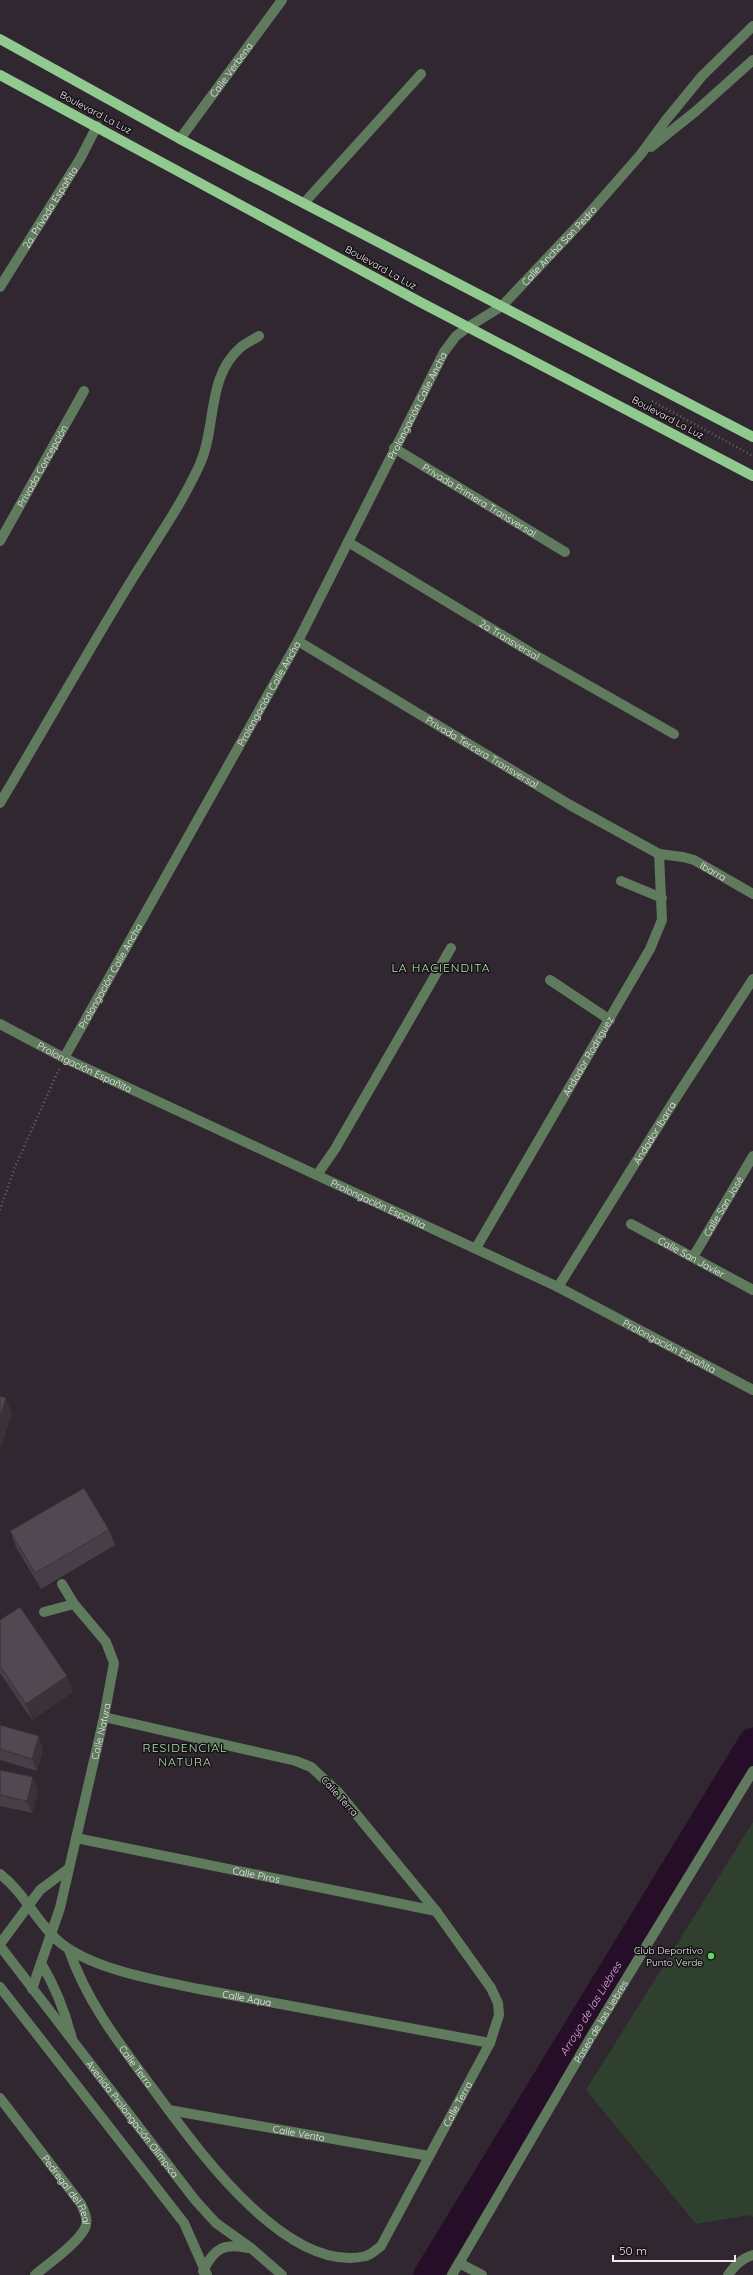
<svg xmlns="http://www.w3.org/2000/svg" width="753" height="2275" font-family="Quicksand,sans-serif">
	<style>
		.green { fill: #2f412e }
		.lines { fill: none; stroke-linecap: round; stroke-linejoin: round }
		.river { stroke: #270e28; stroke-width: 29 }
		.path { stroke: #6c646c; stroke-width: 2.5; stroke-dasharray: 1 3; stroke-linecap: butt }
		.minor { stroke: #5f7a5d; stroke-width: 10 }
		.major { stroke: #91ca8f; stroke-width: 10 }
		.wall { fill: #473e47 }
		.shaded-wall { fill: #393239 }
		.building { fill: #524852; stroke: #393239 }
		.poi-dot { fill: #67d466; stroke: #151115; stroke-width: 1.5 }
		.labels { text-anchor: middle; stroke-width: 3; stroke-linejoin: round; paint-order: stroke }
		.street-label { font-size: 10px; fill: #efe9ef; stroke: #151115 }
		.poi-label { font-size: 10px; fill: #efe9ef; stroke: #151115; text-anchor: end }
		.water-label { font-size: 11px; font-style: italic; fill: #e2b0e3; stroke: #151115 }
		.quarter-label { font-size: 12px; letter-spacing: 1px; fill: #abe4a8; stroke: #151115 }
	</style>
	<rect width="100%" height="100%" fill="#302730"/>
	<path class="green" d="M753 1822V2217L749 2215 696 2224 586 2090Z"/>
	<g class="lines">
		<path class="river" id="s1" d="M428 2275 753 1742"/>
		<path class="path" d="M652 401 753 456
			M0 1210 15 1167 59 1069"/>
		<g class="minor">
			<path id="s2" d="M180 139 282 0"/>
			<path d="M651 147 696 111 753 60"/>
			<path d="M304 203 421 74"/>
			<path id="s3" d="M0 287 80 159 97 126"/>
			<path id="s4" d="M394 448 565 552"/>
			<path id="s5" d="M0 541 84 391"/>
			<path id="s6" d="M348 542 535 655 674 734"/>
			<path id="s7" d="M298 641 570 805 659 854 683 857 694 860 753 894"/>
			<path d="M0 803C43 731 84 658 128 586 152 546 180 508 200 464 217 426 206 377 241 347 246 343 253 340 259 336"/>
			<path d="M621 881 662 898"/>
			<path d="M550 980 610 1020"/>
			<path id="s8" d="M0 1024 64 1058 558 1287 753 1390"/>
			<path id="s9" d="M64 1058 298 641 444 352 456 336 468 327 502 306 585 218 641 154 666 120 702 76 753 26"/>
			<path d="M317 1175 335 1149 451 948"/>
			<path id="s10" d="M631 1224 753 1290"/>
			<path id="s11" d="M476 1248 650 949 662 920 659 854"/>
			<path id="s12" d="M693 1257 753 1156"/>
			<path id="s13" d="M558 1287 677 1096 753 979"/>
			<path d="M44 1612 74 1604"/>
			<path id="s14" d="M76 1838 436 1911"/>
			<path id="s15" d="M0 1874C22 1891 33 1915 52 1935 82 1968 155 1980 199 1989L490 2043"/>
			<path d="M0 1944 40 1890 68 1869"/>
			<path id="s16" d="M0 1946 195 2200 216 2223 251 2248 282 2275"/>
			<path id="s17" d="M69 1950C89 2008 127 2053 162 2101 201 2154 289 2275 366 2256 372 2254 377 2249 381 2246L490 2043 499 2015 498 2003 491 1988 436 1911 338 1792 311 1767 296 1761 104 1717"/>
			<path d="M41 1963C56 1988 65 2011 72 2039"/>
			<path d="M0 1987 184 2223 207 2275"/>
			<path id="s18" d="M32 1989 60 1908 104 1717 114 1663 106 1642 74 1604 62 1584"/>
			<path id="s19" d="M0 2098 81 2204C84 2211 89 2220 85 2228 77 2244 49 2263 35 2275"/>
			<path id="s20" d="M169 2110 429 2156"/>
			<path d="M459 2263 482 2275"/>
			<path d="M203 2271C214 2248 224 2243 248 2248"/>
			<path id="s21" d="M452 2275 592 2035 753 1771"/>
			<path d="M728 2275C735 2265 741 2259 753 2255"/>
		</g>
		<path class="major" d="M0 39 180 139 753 437
			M0 75 420 302 753 476"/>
	</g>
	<path class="wall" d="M109 1530 115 1545 41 1589 16 1547 10 1531Z
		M0 1620 67 1676 73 1692 32 1720 0 1673Z
		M0 1725 43 1749 37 1771 0 1760Z
		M0 1770 33 1777 38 1790 32 1813 0 1806Z"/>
	<path class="shaded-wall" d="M6 1398 12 1414 0 1450V1417Z
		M67 1676 73 1692 32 1720 26 1704Z
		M39 1736 43 1749 37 1771 32 1759Z
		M33 1777 38 1790 32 1813 27 1801Z"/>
	<path class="building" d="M0 1396 6 1398 0 1417Z
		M84 1488 109 1530 35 1573 10 1531Z
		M20 1607 67 1676 26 1704 0 1666V1620Z
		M0 1725 39 1736 32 1759 0 1749Z
		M0 1770 33 1777 27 1801 0 1795Z"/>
	<circle class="poi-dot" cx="711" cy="1956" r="4"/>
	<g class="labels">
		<g class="street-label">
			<text dy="4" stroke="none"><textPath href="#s2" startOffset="86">Calle Verbena</textPath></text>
			<text transform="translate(96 112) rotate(28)" y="4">Boulevard La Luz</text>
			<text dy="4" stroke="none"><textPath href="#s3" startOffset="94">2a. Privada Españita</textPath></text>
			<text dy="4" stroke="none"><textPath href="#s9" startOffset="960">Calle Ancha San Pedro</textPath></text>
			<text transform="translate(381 267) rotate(29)" y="4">Boulevard La Luz</text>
			<text dy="4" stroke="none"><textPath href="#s9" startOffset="742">Prolongación Calle Ancha</textPath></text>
			<text transform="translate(668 417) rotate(28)" y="4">Boulevard La Luz</text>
			<text dy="4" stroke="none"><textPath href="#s5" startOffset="86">Privada Concepción</textPath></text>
			<text dy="4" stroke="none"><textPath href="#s4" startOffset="100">Privada Primera Transversal</textPath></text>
			<text dy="4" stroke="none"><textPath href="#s6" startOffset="189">2a Transversal</textPath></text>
			<text dy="4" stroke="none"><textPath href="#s9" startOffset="418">Prolongación Calle Ancha</textPath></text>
			<text dy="4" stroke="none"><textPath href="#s7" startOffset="215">Privada Tercera Transversal</textPath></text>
			<text dy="4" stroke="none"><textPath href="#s7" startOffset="477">Ibarra</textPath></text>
			<text dy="4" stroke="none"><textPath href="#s9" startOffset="94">Prolongación Calle Ancha</textPath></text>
			<text dy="4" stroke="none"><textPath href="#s11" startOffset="222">Andador Rodríguez</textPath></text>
			<text dy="4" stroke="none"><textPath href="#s8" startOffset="95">Prolongación Españita</textPath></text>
			<text dy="4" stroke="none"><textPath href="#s13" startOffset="182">Andador Ibarra</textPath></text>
			<text dy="4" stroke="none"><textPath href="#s8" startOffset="419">Prolongación Españita</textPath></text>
			<text dy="4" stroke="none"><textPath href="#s12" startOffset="59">Calle San José</textPath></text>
			<text dy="4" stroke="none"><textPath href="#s10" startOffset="69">Calle San Javier</textPath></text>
			<text dy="4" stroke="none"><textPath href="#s8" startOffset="743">Prolongación Españita</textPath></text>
			<text dy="4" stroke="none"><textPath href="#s18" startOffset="267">Calle Natura</textPath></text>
			<text transform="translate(340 1796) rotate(48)" y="4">Calle Terra</text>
			<text dy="4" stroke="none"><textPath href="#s14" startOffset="184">Calle Piros</textPath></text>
			<text dy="4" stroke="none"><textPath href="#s15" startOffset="288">Calle Aqua</textPath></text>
			<text dy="4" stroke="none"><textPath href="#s21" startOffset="294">Paseo de las Liebres</textPath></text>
			<text dy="4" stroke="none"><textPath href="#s17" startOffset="135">Calle Terra</textPath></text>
			<text dy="4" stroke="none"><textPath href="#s17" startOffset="626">Calle Terra</textPath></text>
			<text dy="4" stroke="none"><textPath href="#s16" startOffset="218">Avenida Prolongación Olímpica</textPath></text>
			<text dy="4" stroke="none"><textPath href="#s20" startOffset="132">Calle Vento</textPath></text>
			<text dy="4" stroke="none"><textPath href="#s19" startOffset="114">Pedregal del Real</textPath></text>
		</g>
		<g class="poi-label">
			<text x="703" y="1954">Club Deportivo<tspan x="703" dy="12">Punto Verde</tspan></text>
		</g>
		<g class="water-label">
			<text dy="4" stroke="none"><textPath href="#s1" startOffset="312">Arroyo de las Liebres</textPath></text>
		</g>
		<g class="quarter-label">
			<text x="441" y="972">LA HACIENDITA</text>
			<text x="185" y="1752">RESIDENCIAL<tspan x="185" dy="14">NATURA</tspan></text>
		</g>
	</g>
	<path d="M613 2255v6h122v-6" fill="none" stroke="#efe9ef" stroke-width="2"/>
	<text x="619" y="2255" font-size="12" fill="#efe9ef" stroke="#151115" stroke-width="3" paint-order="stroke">50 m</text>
</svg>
